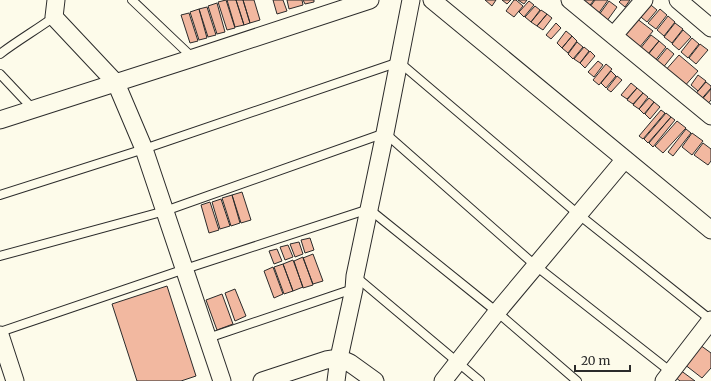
<svg xmlns="http://www.w3.org/2000/svg" width="711" height="381" font-family="Merriweather,serif">
	<style>
		.building { fill: #f2b8a0; stroke: #2b2b2b }
		.lines { fill: none; stroke-linecap: round; stroke-linejoin: round }
		.lane-casing { stroke: #2b2b2b; stroke-width: 10 }
		.street-casing { stroke: #2b2b2b; stroke-width: 19 }
		.lane { stroke: #fdfbea; stroke-width: 8 }
		.street { stroke: #fdfbea; stroke-width: 17 }
	</style>
	<rect width="100%" height="100%" fill="#fdfbea"/>
	<path class="building" d="M226 0 235 28 227 30 218 2Z
		M227 0H236L244 25 235 27Z
		M236 0H243L250 23 244 25Z
		M243 0H254L260 20 250 23Z
		M273 0H283L287 11 277 14Z
		M287 0H302L303 5 289 9Z
		M303 0H314V2L305 4Z
		M485 0H496L492 6Z
		M502 0H511L507 4Z
		M514 0H516L523 6 514 17 506 11Z
		M518 0H527L524 4Z
		M581 0H594L587 9Z
		M595 0H608L596 17 587 11Z
		M621 0H630L625 7 619 2Z
		M529 1 534 5 524 17 519 12Z
		M609 1 617 7 604 25 596 19Z
		M646 1 657 10 647 22 636 13Z
		M217 3 225 32 217 34 208 6Z
		M535 6 540 10 531 22 525 17Z
		M207 7 216 35 208 37 199 9Z
		M199 9 207 38 199 40 190 12Z
		M660 9 667 15 656 29 648 23Z
		M541 10 547 14 537 26 531 22Z
		M189 13 198 41 190 43 181 15Z
		M547 14 552 18 543 30 537 26Z
		M668 16 675 22 664 36 657 30Z
		M636 18 653 31 639 48 622 35Z
		M556 23 561 28 551 39 546 35Z
		M675 23 683 29 672 43 664 37Z
		M683 30 691 37 679 50 672 44Z
		M566 31 572 36 562 48 557 43Z
		M651 35 659 41 647 55 640 49Z
		M572 36 577 41 568 53 562 48Z
		M692 38 699 44 688 58 681 52Z
		M659 41 666 47 654 62 647 56Z
		M577 42 583 47 573 59 568 54Z
		M700 44 708 50 696 64 689 58Z
		M584 47 589 51 580 63 574 59Z
		M667 48 674 54 662 69 655 63Z
		M590 51 595 56 585 68 580 63Z
		M679 55 698 71 683 88 664 72Z
		M598 61 603 65 594 77 588 72Z
		M606 64 612 69 599 85 593 80Z
		M611 71 616 76 606 88 601 83Z
		M698 75 706 81 698 91 691 85Z
		M617 76 622 80 611 92 607 89Z
		M706 82 711 86V88L698 103 692 98Z
		M631 83 637 88 627 99 621 95Z
		M637 88 643 93 633 104 627 100Z
		M711 89V100L705 107 699 103Z
		M643 93 648 97 639 109 633 105Z
		M649 98 654 102 644 114 639 109Z
		M654 102 660 107 650 119 645 114Z
		M661 110 665 113 643 139 639 136Z
		M666 113 671 117 648 143 644 139Z
		M671 117 675 120 653 147 649 143Z
		M677 121 686 128 663 153 655 146Z
		M686 129 691 133 673 156 668 152Z
		M692 133 703 141 692 155 682 147Z
		M703 143 711 149V161L708 165 694 155Z
		M242 192 251 220 241 223 232 195Z
		M232 195 240 223 231 226 222 198Z
		M221 199 230 226 220 229 212 202Z
		M210 202 219 230 209 233 201 205Z
		M310 238 314 250 305 253 301 240Z
		M299 242 303 254 295 257 290 244Z
		M288 245 293 257 285 260 280 247Z
		M277 249 282 261 274 264 269 251Z
		M313 254 323 281 313 284 303 258Z
		M303 257 313 285 303 288 294 261Z
		M293 260 303 287 293 291 283 264Z
		M283 264 293 291 284 294 274 267Z
		M273 267 283 294 274 298 264 271Z
		M167 286 196 376 181 381H137L112 304Z
		M235 289 246 316 235 321 225 293Z
		M222 294 233 324 217 330 206 300Z
		M700 345 711 353V368L702 378 684 364Z
		M680 370 695 381H680L675 377Z"/>
	<g class="lines">
		<g class="lane-casing">
			<path id="lane" d="M132 0 193 58
				M0 54C17 41 36 30 54 17
				M0 74 33 109
				M0 195 144 149 399 62 578 214 711 320
				M0 256 165 211 385 133 536 266 671 372
				M355 276 480 381
				M0 332 185 269 369 209 497 312 577 381
				M208 338 353 289"/>
		</g>
		<g class="street-casing">
			<path id="street" d="M56 0 54 17 116 83 144 149 222 381
				M432 0 711 230
				M570 0 711 116
				M678 0 711 28
				M614 35 644 0
				M0 120 193 58 370 0
				M0 335 15 381
				M262 381 326 360 339 358 350 363 375 381
				M336 381 339 358 354 289 355 276 385 133 411 0
				M443 381 497 312 625 159
				M664 381 711 320"/>
		</g>
		<use href="#lane" class="lane"/>
		<use href="#street" class="street"/>
	</g>
	<path d="M575 365v6h55v-6" fill="none" stroke="#2b2b2b" stroke-width="2"/>
	<text x="581" y="365" font-size="12" fill="#2b2b2b" stroke="#fdfbea" stroke-width="3" paint-order="stroke">20 m</text>
</svg>
